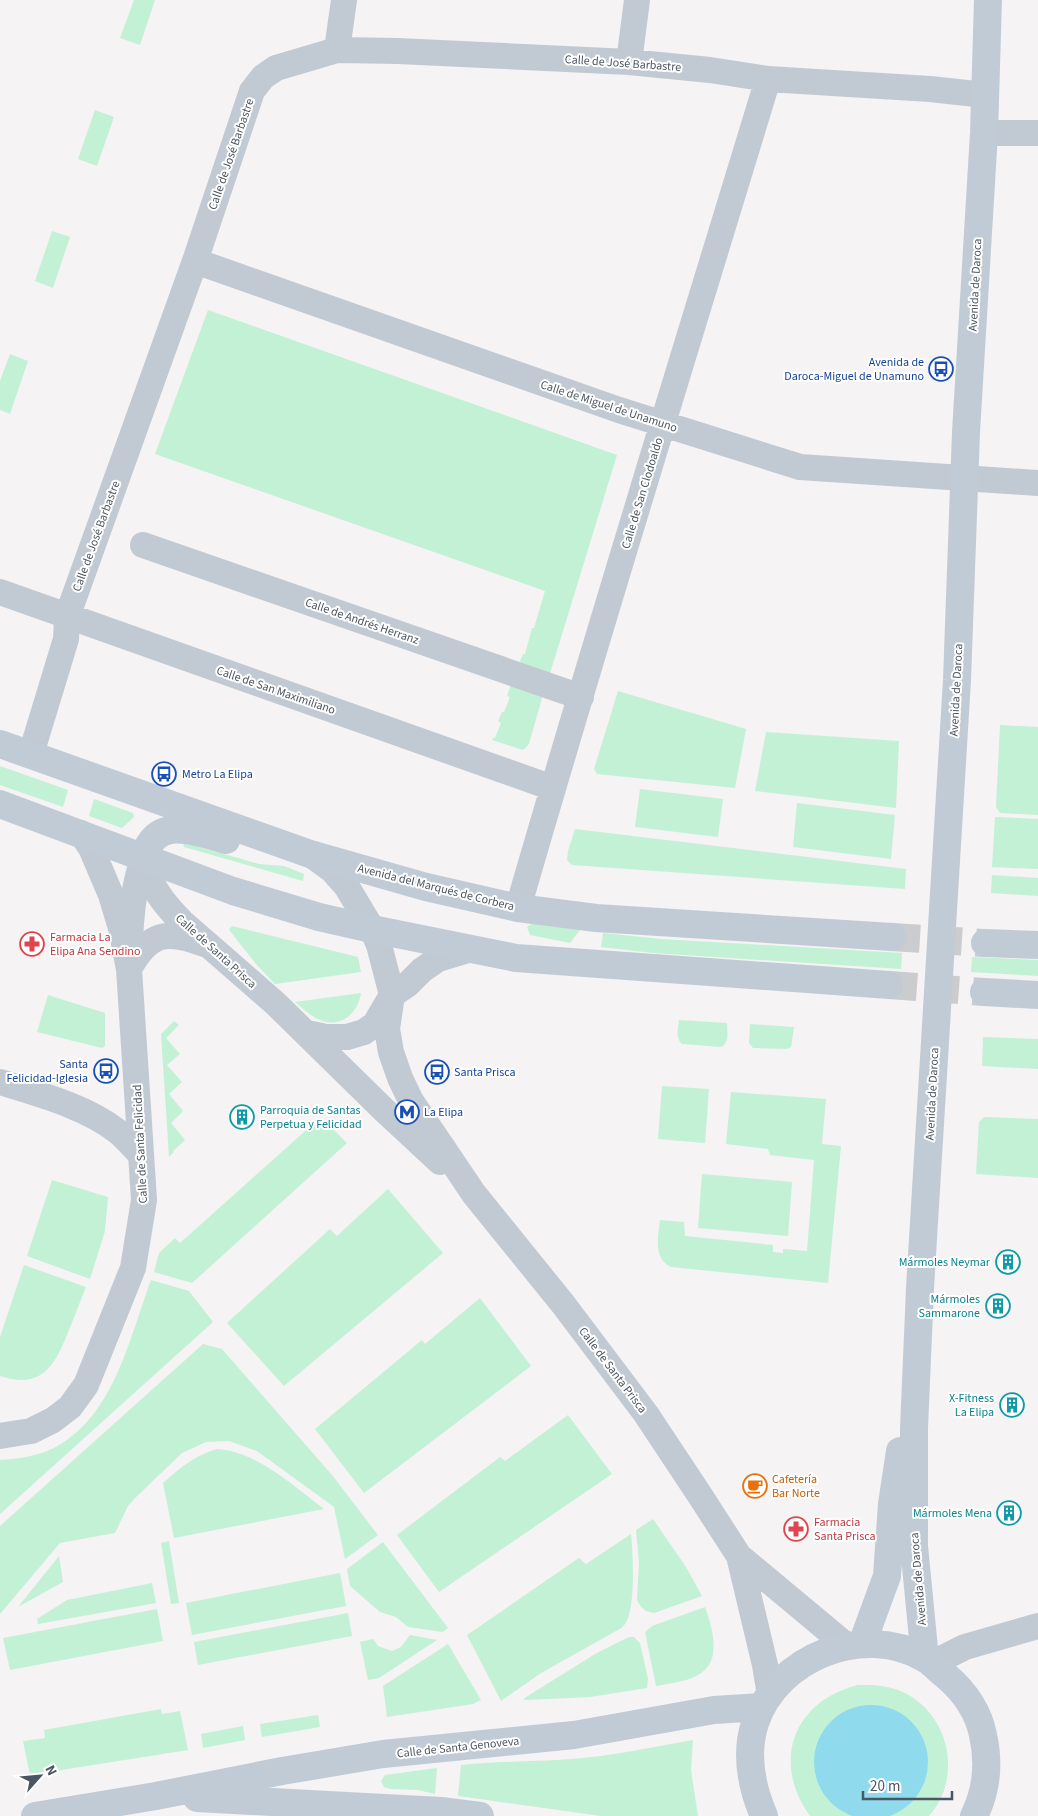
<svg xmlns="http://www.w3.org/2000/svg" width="1038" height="1816" font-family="'Source Sans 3',sans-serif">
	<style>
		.green { fill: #c3f1d5 }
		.water { fill: #90daee }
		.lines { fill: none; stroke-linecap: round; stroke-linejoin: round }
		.secondary-tunnel { stroke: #caccce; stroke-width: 28; stroke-dasharray: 28 14; stroke-linecap: butt }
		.street { stroke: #c1cad2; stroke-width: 26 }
		.secondary { stroke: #c1cbd6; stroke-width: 28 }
		.labels { text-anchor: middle; stroke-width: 4; stroke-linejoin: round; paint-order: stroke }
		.street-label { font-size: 12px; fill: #4a5661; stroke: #fff }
		.transit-label { font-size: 12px; fill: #164399; stroke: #fff; text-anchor: start }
		.health-label { font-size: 12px; fill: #be3a42; stroke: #fff; text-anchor: start }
		.culture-label { font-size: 12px; fill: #0d838f; stroke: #fff; text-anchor: end }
		.food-label { font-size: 12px; fill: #c56008; stroke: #fff; text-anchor: start }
	</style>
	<rect width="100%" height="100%" fill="#f5f3f3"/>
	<path class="green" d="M134 0H155L140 45 120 38Z
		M95 110 114 117 97 166 78 159Z
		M52 231 70 237 53 288 35 281Z
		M208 310 617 455 548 680 517 669 523 654H525L532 628H534L545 591 155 454Z
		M10 354 28 361 10 414 0 410V381Z
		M513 680 544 691 529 744 523 750 492 740 493 738H495L501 723 498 721 502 712H504L510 697 507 696Z
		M618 691 746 729 735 788 597 774 594 769Z
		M1000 725 1038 727V815L1000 813 996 807Z
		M766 732 899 741 896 808 755 791Z
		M0 766 68 790 63 807 0 785Z
		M640 789 723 799 718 837 635 827Z
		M94 799 133 813 134 817 122 828 89 816Z
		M797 803 895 815 891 859 793 847Z
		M995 817 1038 819V869L992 867Z
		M575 829 906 869 905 889 572 865 567 860 568 851Z
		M186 843 259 864 284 866 304 874 303 881 184 847 183 845Z
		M992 875 1038 878V896L991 893Z
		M534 922 580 930 570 943 530 935 527 927Z
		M232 926 358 957 361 972 275 984 256 964 230 931 229 929Z
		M603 933 661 939 902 953 901 969 653 953 601 947Z
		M972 957 1038 960V976L971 972Z
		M361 993C358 1014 339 1030 318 1019 309 1015 302 1008 295 1002Z
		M48 995 105 1013V1046L102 1048 37 1032Z
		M679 1020 727 1023C727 1032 730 1042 721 1047L682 1044C675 1038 678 1028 679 1020Z
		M174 1021 179 1025 166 1038 180 1054 167 1065 182 1082 169 1094 183 1111 171 1123 185 1140 173 1151 174 1152 169 1157 161 1034Z
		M750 1024 794 1027 791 1047 786 1049 753 1048 749 1043Z
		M983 1037 1038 1039V1069L982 1066Z
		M662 1086 709 1089 705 1143 658 1139Z
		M731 1092 826 1099 822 1144 841 1146 828 1283 671 1267C653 1258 658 1237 660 1220L684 1222 685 1236 773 1245V1252L783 1253V1249L807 1251 814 1160 770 1155 768 1149 726 1144Z
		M321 1117 347 1143 192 1283 154 1272 159 1253 175 1238 180 1243Z
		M984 1117 1038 1119V1178L976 1174 979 1122Z
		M702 1174 792 1182 788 1236 698 1228Z
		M52 1180 108 1197 105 1231 90 1279 27 1256Z
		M388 1189 443 1253 284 1386 227 1323 330 1229 337 1236Z
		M24 1265 86 1287C80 1301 75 1316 69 1330 55 1365 43 1390 0 1376V1337Z
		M151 1280 189 1291 213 1322 0 1514V1460C17 1459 37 1456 52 1449 114 1418 129 1339 151 1280Z
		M480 1298 531 1366 364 1493 315 1429 422 1340 425 1344Z
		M203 1344 222 1349 332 1475 378 1535 345 1559 334 1507 257 1451 229 1441 206 1442 182 1453 134 1499 128 1506 115 1533 60 1543 0 1614V1526Z
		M568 1415 612 1474 439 1592 397 1535 500 1457 505 1461Z
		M217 1449C256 1451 294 1486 324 1509L174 1538 163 1483C181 1467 194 1456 217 1449Z
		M653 1519 686 1567 702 1596 654 1613 646 1611 641 1607 637 1600 639 1562 636 1530Z
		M631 1534C633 1553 636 1609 625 1624 623 1627 620 1629 616 1631L541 1673 501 1701 467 1635 579 1558 586 1564Z
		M169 1541 179 1603 171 1604 161 1543Z
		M383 1542 448 1628 443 1632 408 1627 396 1617 380 1612 350 1586 347 1569Z
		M59 1556 63 1582 18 1607Z
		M340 1573 346 1606 192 1635 186 1603Z
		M152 1583 156 1603 38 1624 37 1619 67 1600Z
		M705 1607C712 1627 722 1659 701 1673 689 1682 670 1683 656 1686L645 1632 652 1626Z
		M157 1609 163 1641 10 1670 3 1638Z
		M348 1613 352 1636 198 1665 194 1642Z
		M410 1635 437 1640 379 1678 368 1680 360 1642 373 1639 378 1646 392 1651 401 1647Z
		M629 1637H634L640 1643 648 1679 647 1688 590 1697 526 1700 523 1699 595 1654Z
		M448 1644 481 1700 473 1704 387 1717 383 1686Z
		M858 1685C873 1685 888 1685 903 1692 950 1714 963 1778 929 1816H810C771 1762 793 1701 858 1685Z
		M161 1709 162 1714 180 1711 188 1750 30 1775 23 1741 45 1738 44 1730Z
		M318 1715 320 1727 262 1737 260 1724Z
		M243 1726 245 1740 203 1748 201 1734Z
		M693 1740 691 1770 698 1816H601L458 1796 461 1765C498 1761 535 1762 572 1759 613 1756 653 1747 693 1740Z
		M437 1768 435 1794 418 1790 390 1789 384 1787 381 1781 385 1775Z"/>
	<path class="water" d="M814 1762a57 57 0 1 1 114 0a57 57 0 1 1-114 0Z"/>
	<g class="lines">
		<path class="secondary-tunnel" d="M892 937 985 943
			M889 985 984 992"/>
		<path class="street" d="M337 50 344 0
			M629 62 637 0
			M984 133H1038
			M195 261 619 410 800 467 1038 483
			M143 545 581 697
			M0 592 553 788
			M31 754 66 639 67 617 195 261 252 91 263 77 276 68 337 50 398 51 629 62 710 70 768 79 930 89 985 95
			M310 854 332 870 347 887 372 929 379 945 392 995 387 1029 391 1052 400 1078 411 1101 441 1145 474 1194 563 1304 646 1414 701 1497 739 1556 847 1646
			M144 857C148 884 163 903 182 922L276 1004 383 1109 440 1162
			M518 908C598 631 684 355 768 79
			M130 937C132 909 134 883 144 857
			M129 969C149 933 166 929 204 944
			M307 1033 326 1037H347L364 1032 375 1024 392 995 407 985 422 970 438 959 471 949
			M0 1082C38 1094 85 1106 117 1131 126 1138 133 1147 141 1155
			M0 1436 31 1431 53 1420 70 1407 86 1385 133 1268 144 1200 129 969 121 928 111 895 91 848 81 833
			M739 1556 765 1665 770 1695
			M931 1664 965 1647 1038 1626"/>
		<path class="secondary" d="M0 744 310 854 426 887 518 908 596 918 892 937
			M0 804 233 891 319 917 372 929 516 958 889 985
			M144 857C156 815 195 831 226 840
			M985 943 1038 945
			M984 992 1038 995
			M862 1644 887 1576 892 1504 900 1451
			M925 1659 914 1546V1428L920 1288 957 680 966 432 984 133 988 0
			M197 1798 441 1811 480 1816
			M35 1816 156 1796 282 1771 383 1754 574 1735 714 1710 762 1707
			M764 1816C752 1788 745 1754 755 1723 777 1657 863 1623 924 1658 932 1662 938 1670 945 1675 964 1691 978 1710 983 1735 989 1762 987 1790 974 1816"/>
	</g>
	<defs>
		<g id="bus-ring" transform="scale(1.25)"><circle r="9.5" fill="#fff" stroke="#1a4fb4" stroke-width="1.5"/><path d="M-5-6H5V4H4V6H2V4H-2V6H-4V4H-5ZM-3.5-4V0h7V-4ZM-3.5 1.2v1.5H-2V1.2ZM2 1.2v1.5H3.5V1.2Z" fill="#1a4fb4"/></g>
		<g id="pharmacy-ring" transform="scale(1.25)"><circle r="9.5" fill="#fff" stroke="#e0444e" stroke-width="1.5"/><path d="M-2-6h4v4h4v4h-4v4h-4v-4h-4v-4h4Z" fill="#e0444e"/></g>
		<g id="metro-ring" transform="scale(1.25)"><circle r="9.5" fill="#fff" stroke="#1a4fb4" stroke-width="1.5"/><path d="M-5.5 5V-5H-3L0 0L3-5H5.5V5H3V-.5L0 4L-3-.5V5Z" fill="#1a4fb4"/></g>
		<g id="building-ring" transform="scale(1.25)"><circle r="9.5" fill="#fff" stroke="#0f9aa8" stroke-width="1.5"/><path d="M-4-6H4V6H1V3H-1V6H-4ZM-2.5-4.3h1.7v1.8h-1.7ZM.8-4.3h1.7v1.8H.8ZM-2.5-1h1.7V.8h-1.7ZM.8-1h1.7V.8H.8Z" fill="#0f9aa8"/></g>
		<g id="cafe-ring" transform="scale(1.25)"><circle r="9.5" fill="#fff" stroke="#e8710a" stroke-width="1.5"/><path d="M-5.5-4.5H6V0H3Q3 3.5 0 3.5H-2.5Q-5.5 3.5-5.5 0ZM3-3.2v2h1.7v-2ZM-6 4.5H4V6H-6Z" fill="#e8710a"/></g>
	</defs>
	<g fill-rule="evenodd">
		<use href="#bus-ring" x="941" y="369"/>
		<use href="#bus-ring" x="164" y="774"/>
		<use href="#pharmacy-ring" x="32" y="944"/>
		<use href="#bus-ring" x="106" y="1071"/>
		<use href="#bus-ring" x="437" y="1072"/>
		<use href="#metro-ring" x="407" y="1112"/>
		<use href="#building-ring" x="242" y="1117"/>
		<use href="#building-ring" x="1008" y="1262"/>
		<use href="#building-ring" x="998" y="1306"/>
		<use href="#building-ring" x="1012" y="1405"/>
		<use href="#cafe-ring" x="755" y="1486"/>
		<use href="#building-ring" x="1009" y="1513"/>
		<use href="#pharmacy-ring" x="796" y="1529"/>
	</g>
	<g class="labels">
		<g class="street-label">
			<text transform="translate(623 63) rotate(4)" y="4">Calle de José Barbastre</text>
			<text transform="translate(231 154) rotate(-71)" y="4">Calle de José Barbastre</text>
			<text transform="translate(975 285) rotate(-87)" y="4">Avenida de Daroca</text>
			<text transform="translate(609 406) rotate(18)" y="4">Calle de Miguel de Unamuno</text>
			<text transform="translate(642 493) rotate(-73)" y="4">Calle de San Clodoaldo</text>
			<text transform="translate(96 536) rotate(-70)" y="4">Calle de José Barbastre</text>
			<text transform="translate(362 621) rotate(19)" y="4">Calle de Andrés Herranz</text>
			<text transform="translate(276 690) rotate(19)" y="4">Calle de San Maximiliano</text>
			<text transform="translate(956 690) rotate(-87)" y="4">Avenida de Daroca</text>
			<text transform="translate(436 887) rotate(14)" y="4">Avenida del Marqués de Corbera</text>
			<text transform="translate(216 951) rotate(42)" y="4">Calle de Santa Prisca</text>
			<text transform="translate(932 1094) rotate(-87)" y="4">Avenida de Daroca</text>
			<text transform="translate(140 1144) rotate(-93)" y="4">Calle de Santa Felicidad</text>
			<text transform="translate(613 1370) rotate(53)" y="4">Calle de Santa Prisca</text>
			<text transform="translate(918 1579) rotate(-95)" y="4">Avenida de Daroca</text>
			<text transform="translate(458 1747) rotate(-6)" y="4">Calle de Santa Genoveva</text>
		</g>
		<g class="transit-label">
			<text x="924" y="366" text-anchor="end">Avenida de<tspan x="924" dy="14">Daroca-Miguel de Unamuno</tspan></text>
			<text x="182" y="778">Metro La Elipa</text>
			<text x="88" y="1068" text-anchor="end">Santa<tspan x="88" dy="14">Felicidad-Iglesia</tspan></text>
			<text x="454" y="1076">Santa Prisca</text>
			<text x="424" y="1116">La Elipa</text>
		</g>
		<g class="health-label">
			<text x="50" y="941">Farmacia La<tspan x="50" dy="14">Elipa Ana Sendino</tspan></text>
			<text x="814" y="1526">Farmacia<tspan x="814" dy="14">Santa Prisca</tspan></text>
		</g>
		<g class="culture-label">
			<text x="260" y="1114" text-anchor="start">Parroquia de Santas<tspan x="260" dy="14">Perpetua y Felicidad</tspan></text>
			<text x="990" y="1266">Mármoles Neymar</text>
			<text x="980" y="1303">Mármoles<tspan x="980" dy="14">Sammarone</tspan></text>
			<text x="994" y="1402">X-Fitness<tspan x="994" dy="14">La Elipa</tspan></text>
			<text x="992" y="1517">Mármoles Mena</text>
		</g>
		<g class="food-label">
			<text x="772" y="1483">Cafetería<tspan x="772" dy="14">Bar Norte</tspan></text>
		</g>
	</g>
	<g transform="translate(40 1776) rotate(63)" stroke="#ffffff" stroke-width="4" paint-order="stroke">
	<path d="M0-4L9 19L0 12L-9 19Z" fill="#4a5661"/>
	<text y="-8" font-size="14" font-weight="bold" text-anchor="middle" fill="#4a5661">N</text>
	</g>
	<path d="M863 1791v8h89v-8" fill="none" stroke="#4a5661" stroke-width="2.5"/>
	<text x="870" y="1791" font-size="15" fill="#4a5661" stroke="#ffffff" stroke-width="4" paint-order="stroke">20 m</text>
</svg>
